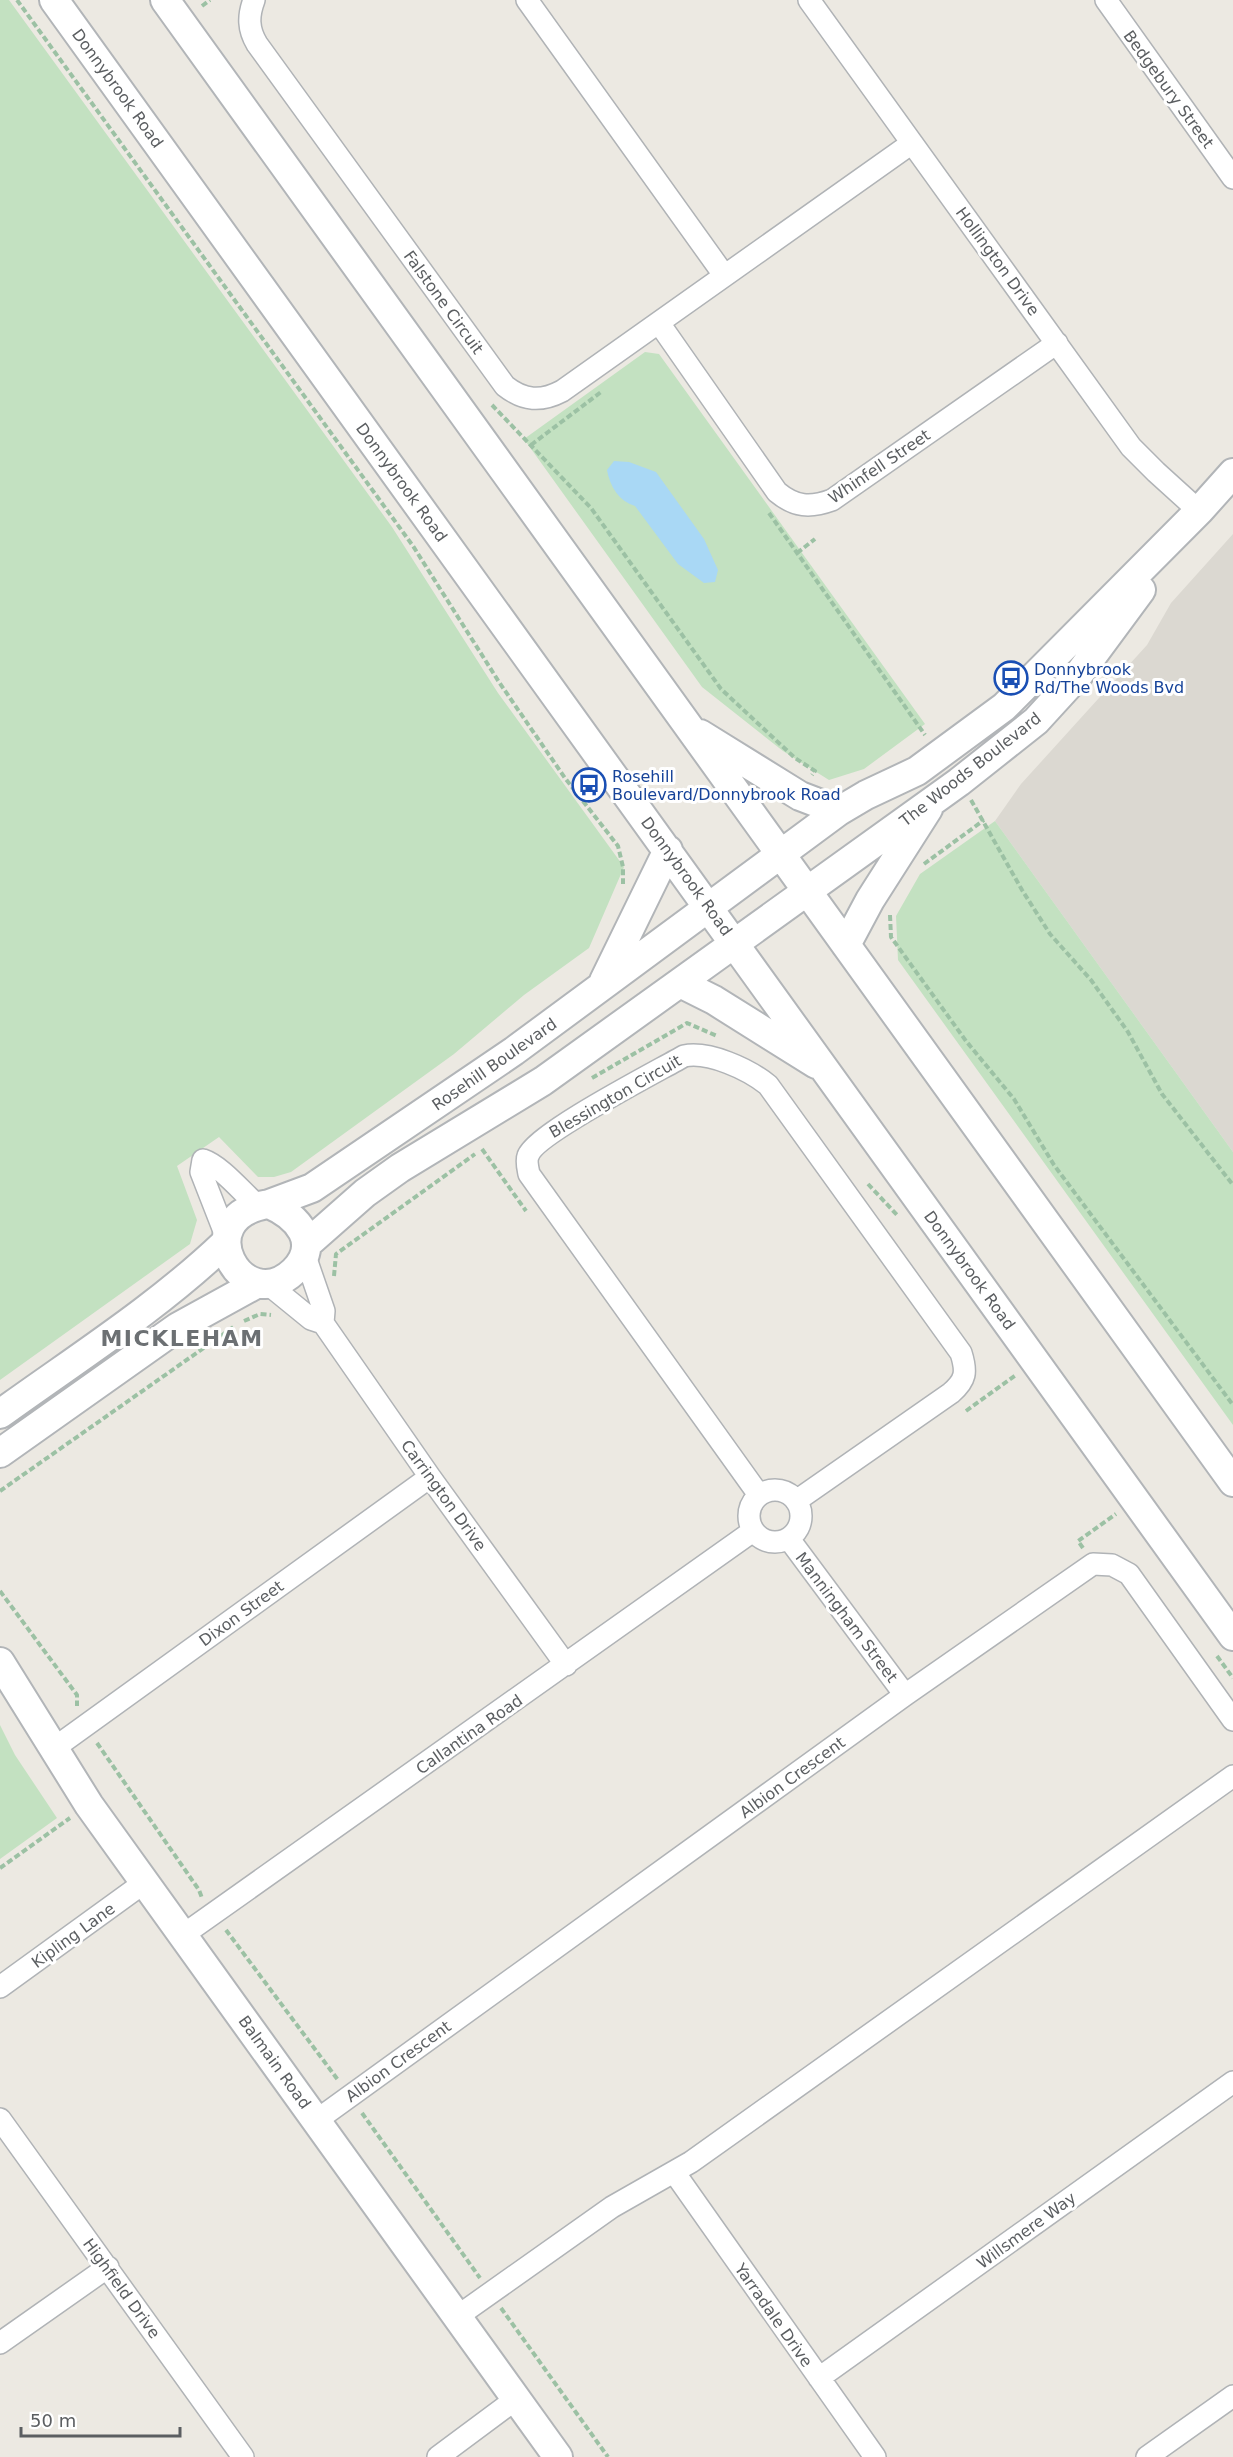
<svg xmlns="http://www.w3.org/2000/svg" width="1233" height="2457" font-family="'DejaVu Sans',sans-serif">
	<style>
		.education { fill: #dbd8d1 }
		.green { fill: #c3e1c1 }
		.water { fill: #a9d8f5 }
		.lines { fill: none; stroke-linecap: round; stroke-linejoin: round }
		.street-casing { stroke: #b0b3b6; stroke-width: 24 }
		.secondary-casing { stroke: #b2b5b8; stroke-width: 32 }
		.path { stroke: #9cc1a4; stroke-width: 4; stroke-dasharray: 6 3; stroke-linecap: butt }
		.street { stroke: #fff; stroke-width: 21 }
		.secondary { stroke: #fff; stroke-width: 28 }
		.labels { text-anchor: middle; stroke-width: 6; stroke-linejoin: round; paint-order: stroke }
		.street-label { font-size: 16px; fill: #5b5e61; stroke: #fff }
		.transit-label { font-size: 16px; fill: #164399; stroke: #fff; text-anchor: start }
		.district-label { font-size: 22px; font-weight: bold; letter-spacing: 1.5px; fill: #6c7073; stroke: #fff }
	</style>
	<rect width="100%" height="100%" fill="#ece9e2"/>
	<path class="education" d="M1233 534V1152L995 821 1021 784 1147 645 1171 603Z"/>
	<path class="green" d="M0 0H9L392 527 498 693 624 867 589 948 524 995 454 1054 291 1172 274 1177H258L219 1137 177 1166 197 1220 190 1244 0 1380Z
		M645 352 659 354 925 724 864 769 829 780 783 751 702 687 524 439Z
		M995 821 1233 1152V1425L898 960 896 916 920 874Z
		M0 1725 15 1755 57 1818 0 1859Z"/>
	<path class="water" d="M614 461 629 462 656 472 704 539 718 570 715 582 704 583 678 564 635 506C619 501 610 487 607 470Z"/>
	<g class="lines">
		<g class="street-casing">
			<path id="street" d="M254 0C248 16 248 29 257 44L505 386C524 401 541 402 562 391L912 143
				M527 0 724 275
				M809 0 1131 447 1156 472 1199 511
				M1106 0 1233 178
				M659 323 777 492C795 507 810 508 832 500L1057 343
				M226 1236 201 1172 203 1160C221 1166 242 1192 258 1206
				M305 1256 324 1311 323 1323
				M268 1284 311 1319 323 1323 430 1477 566 1665
				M749 1516a26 26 0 1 1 52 0a26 26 0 1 1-52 0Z
				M759 1495 529 1174C528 1169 526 1161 528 1156 535 1134 658 1071 684 1056 709 1051 748 1069 768 1085L961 1353C967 1372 966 1380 951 1393L796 1501
				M789 1539 905 1695
				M53 1749 430 1477
				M183 1935 753 1531
				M0 1987 145 1882
				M0 2119 243 2457
				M317 2120 905 1695 1093 1564 1112 1565 1129 1574 1233 1720
				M674 2172 875 2457
				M458 2316 612 2207 691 2162 1233 1776
				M0 2343 108 2267
				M819 2378 1233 2082
				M438 2457 516 2399
				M1147 2457 1233 2396"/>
		</g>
		<g class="secondary-casing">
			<path id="secondary" d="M54 0 1233 1636
				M165 0 1233 1482
				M700 734 800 796 839 811
				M846 945 870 900 928 809
				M604 981 668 850
				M680 983 714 1000 816 1064
				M269 1204 312 1188 514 1051 839 811 866 795 917 771 1004 707 1199 511 1233 473
				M269 1204C297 1216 322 1243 294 1271 243 1320 185 1216 269 1204Z
				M306 1245 365 1193 400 1168 543 1081 959 782 1036 721 1079 674 1141 590
				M0 1414C76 1359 157 1308 225 1243
				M0 1453 178 1327 258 1283
				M0 1662 89 1805 558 2457"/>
		</g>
		<path class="path" d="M17 0 413 546 499 682 565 778 618 846 623 867V884
			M202 6 210 0
			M492 405 591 508 721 689 795 758 815 771 812 775
			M531 445 601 392
			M769 513 925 735
			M797 553 815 539
			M971 800 1022 890 1050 934 1091 980 1128 1032 1162 1094 1233 1185
			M924 864 984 820
			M890 915 891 937 966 1041 1014 1099 1054 1165 1233 1405
			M592 1078 687 1023 717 1036
			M482 1149 526 1211
			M868 1184 898 1216
			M334 1276 336 1254 475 1154
			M244 1321 260 1314 271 1315
			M966 1411 1016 1375
			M0 1491 235 1326
			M1083 1548 1078 1541 1116 1514
			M0 1591 77 1695V1706
			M1217 1656 1233 1678
			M97 1743 199 1890 202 1898
			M0 1868 70 1818
			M226 1930 338 2080
			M362 2113 480 2278
			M501 2308 608 2457"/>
		<use href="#street" class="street"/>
		<use href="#secondary" class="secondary"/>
	</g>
	<defs>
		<g id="bus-ring" transform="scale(1.725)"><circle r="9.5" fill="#fff" stroke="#1a4fb4" stroke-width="1.5"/><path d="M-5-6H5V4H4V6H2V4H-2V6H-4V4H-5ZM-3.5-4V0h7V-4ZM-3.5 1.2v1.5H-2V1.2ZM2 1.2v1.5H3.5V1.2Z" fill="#1a4fb4"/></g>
	</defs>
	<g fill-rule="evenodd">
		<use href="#bus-ring" x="1011" y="678"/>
		<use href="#bus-ring" x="589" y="785"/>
	</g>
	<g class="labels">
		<g class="street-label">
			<text transform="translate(118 88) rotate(54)" y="6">Donnybrook Road</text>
			<text transform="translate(1169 89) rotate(54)" y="6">Bedgebury Street</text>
			<text transform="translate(998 261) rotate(54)" y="6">Hollington Drive</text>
			<text transform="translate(444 302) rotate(54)" y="6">Falstone Circuit</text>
			<text transform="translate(879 466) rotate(-34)" y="6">Whinfell Street</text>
			<text transform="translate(402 482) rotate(54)" y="6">Donnybrook Road</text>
			<text transform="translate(970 769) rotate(-38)" y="6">The Woods Boulevard</text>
			<text transform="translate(687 876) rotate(54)" y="6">Donnybrook Road</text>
			<text transform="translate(494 1064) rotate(-35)" y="6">Rosehill Boulevard</text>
			<text transform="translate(615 1096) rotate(-30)" y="6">Blessington Circuit</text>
			<text transform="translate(970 1270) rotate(54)" y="6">Donnybrook Road</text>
			<text transform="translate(444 1495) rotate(54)" y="6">Carrington Drive</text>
			<text transform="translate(241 1613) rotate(-36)" y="6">Dixon Street</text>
			<text transform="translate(847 1617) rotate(53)" y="6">Manningham Street</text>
			<text transform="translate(469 1734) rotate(-35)" y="6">Callantina Road</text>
			<text transform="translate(792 1777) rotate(-36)" y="6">Albion Crescent</text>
			<text transform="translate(73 1935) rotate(-36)" y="6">Kipling Lane</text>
			<text transform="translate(398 2061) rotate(-36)" y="6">Albion Crescent</text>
			<text transform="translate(275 2062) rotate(54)" y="6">Balmain Road</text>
			<text transform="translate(1026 2230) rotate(-36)" y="6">Willsmere Way</text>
			<text transform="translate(122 2288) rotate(54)" y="6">Highfield Drive</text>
			<text transform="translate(774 2315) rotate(55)" y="6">Yarradale Drive</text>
		</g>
		<g class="transit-label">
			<text x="1034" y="675">Donnybrook<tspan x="1034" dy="18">Rd/The Woods Bvd</tspan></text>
			<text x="612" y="782">Rosehill<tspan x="612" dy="18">Boulevard/Donnybrook Road</tspan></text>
		</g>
		<g class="district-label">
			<text x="182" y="1346">MICKLEHAM</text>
		</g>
	</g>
	<path d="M21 2427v9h159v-9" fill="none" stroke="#5b5e61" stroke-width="3"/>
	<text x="30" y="2427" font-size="18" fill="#5b5e61" stroke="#ffffff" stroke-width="4.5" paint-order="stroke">50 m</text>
</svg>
